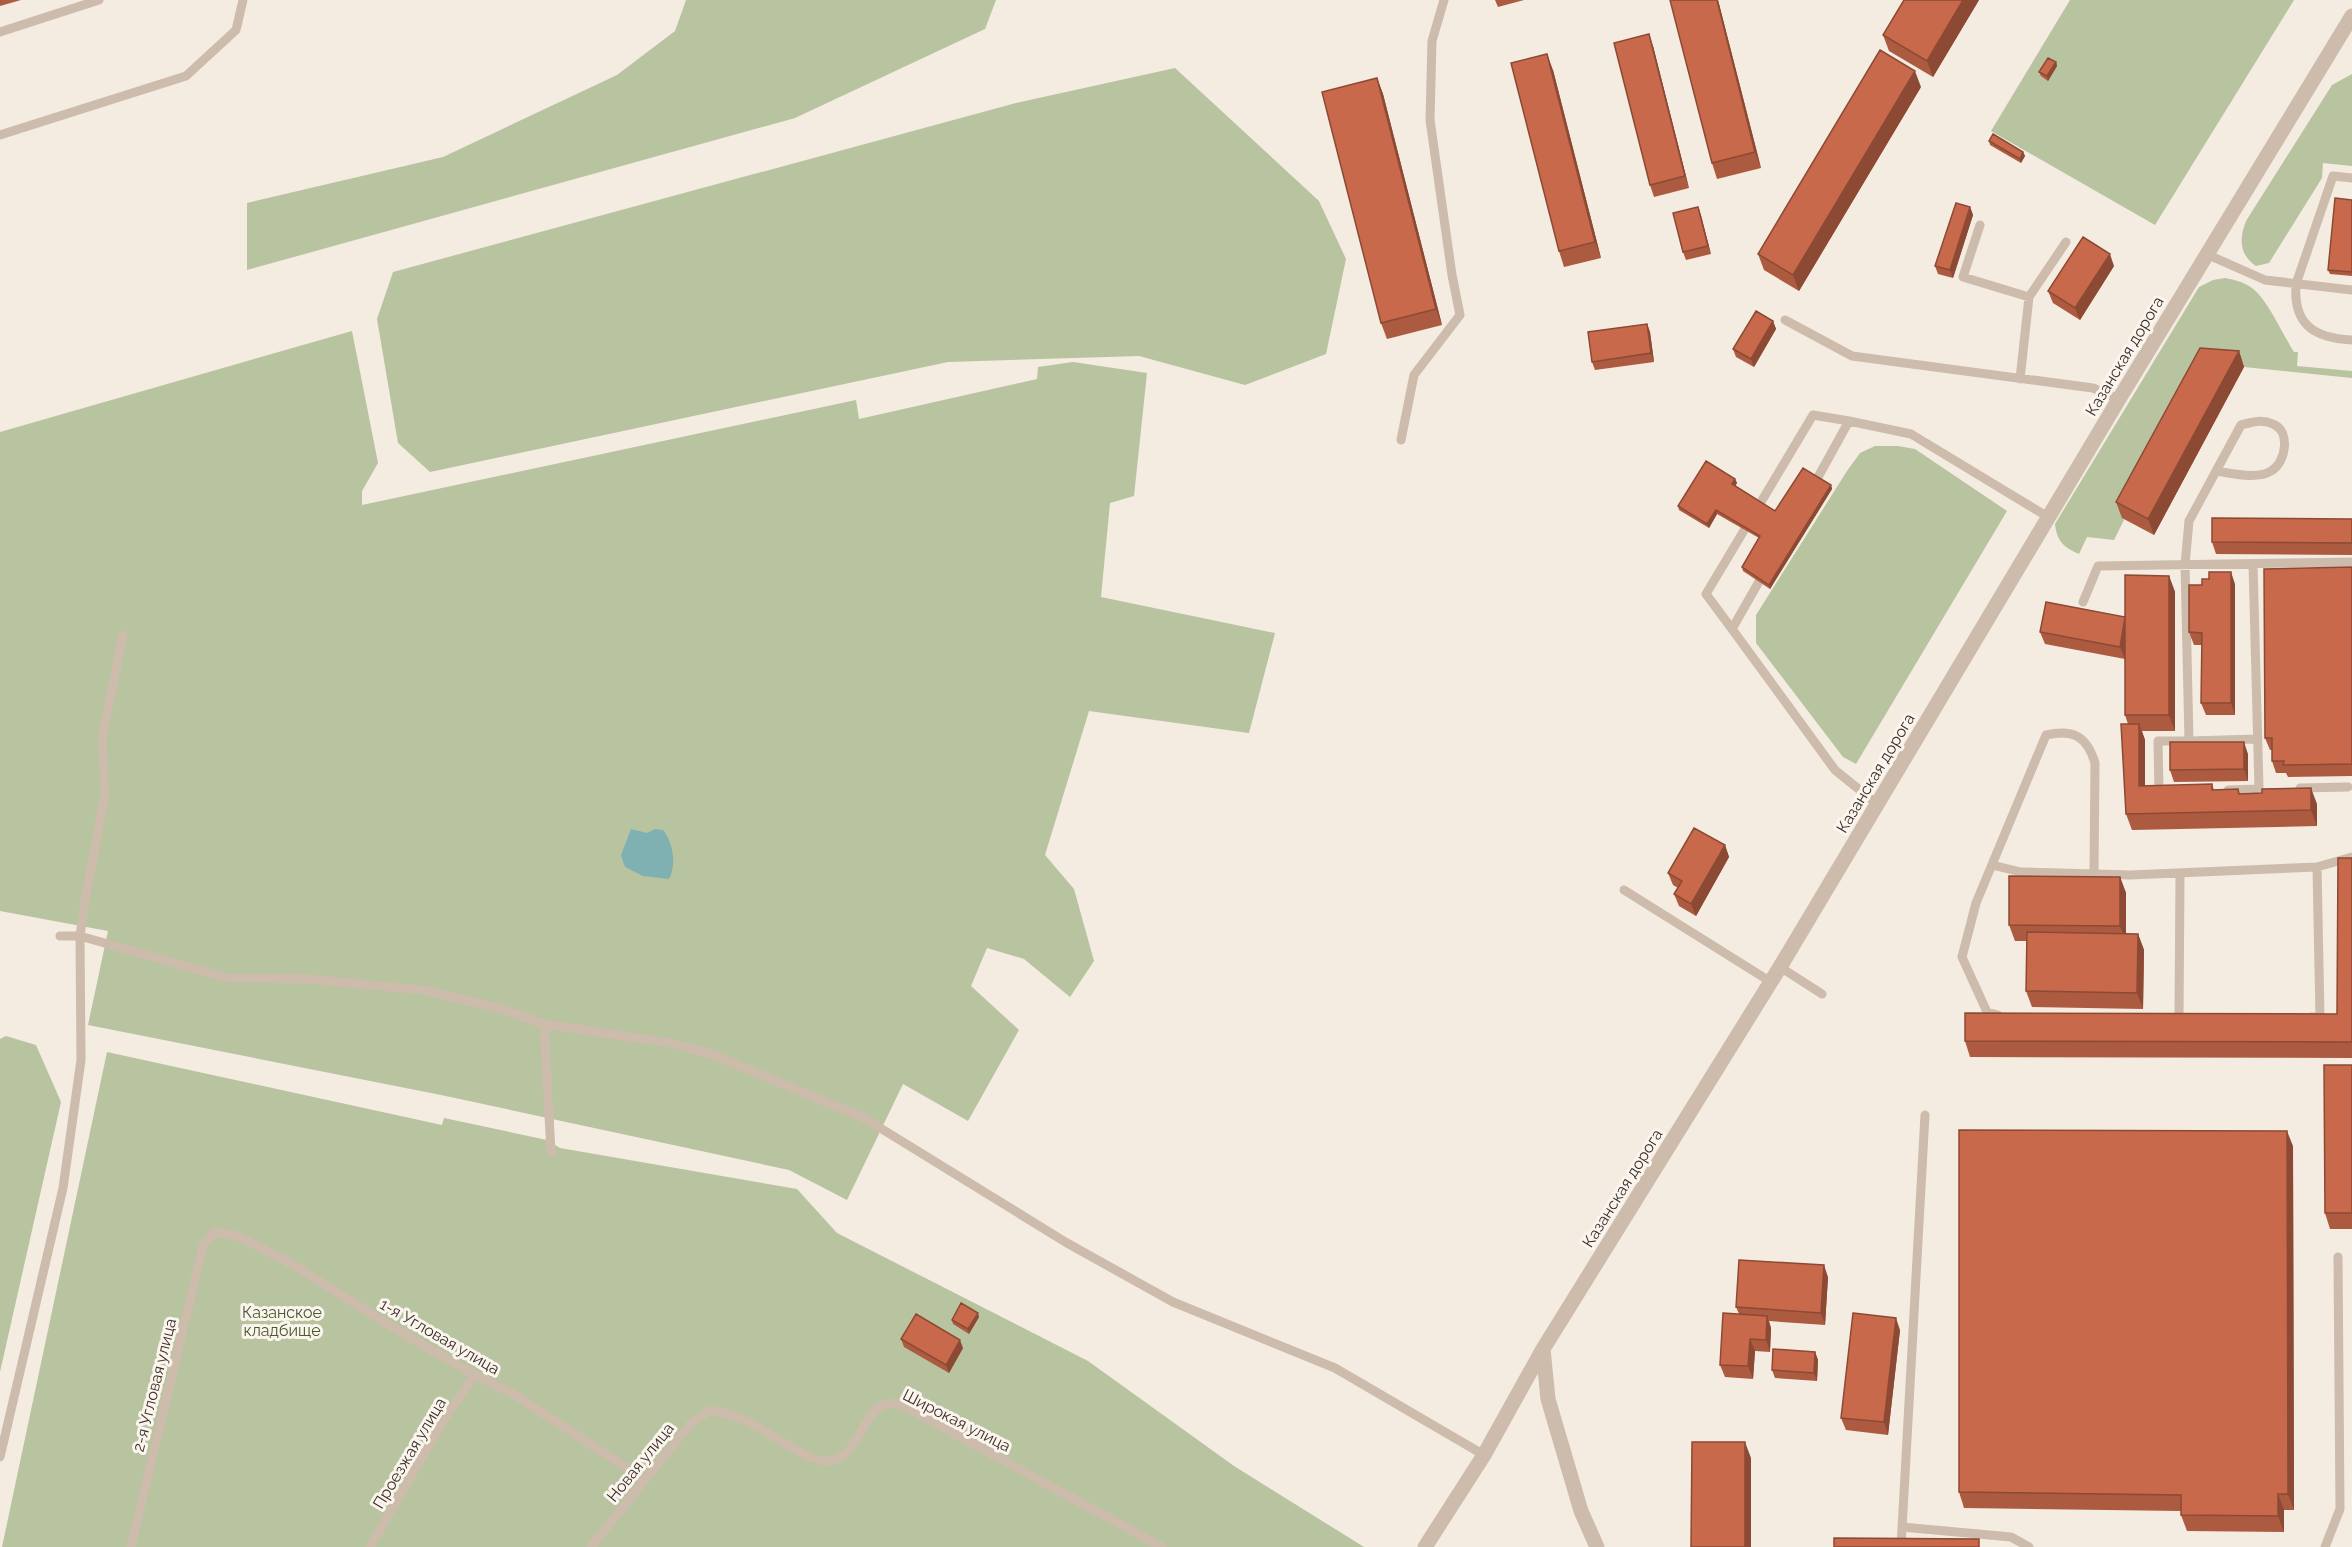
<svg xmlns="http://www.w3.org/2000/svg" width="2352" height="1547" font-family="Raleway,sans-serif">
	<style>
		.green { fill: #b8c4a0 }
		.water { fill: #7fb0b2 }
		.lines { fill: none; stroke-linecap: round; stroke-linejoin: round }
		.service { stroke: #cdbbac; stroke-width: 9 }
		.minor { stroke: #cdbbac; stroke-width: 15 }
		.wall { fill: #ac5a40 }
		.shaded-wall { fill: #8c4a34 }
		.building { fill: #c8694b; stroke: #8c4a34; stroke-width: 1.5 }
		.labels { text-anchor: middle; stroke-width: 6; stroke-linejoin: round; paint-order: stroke }
		.street-label { font-size: 16px; fill: #3b302b; stroke: #fbf5ee }
		.park-label { font-size: 16px; fill: #4a5a2e; stroke: #fbf5ee }
	</style>
	<rect width="100%" height="100%" fill="#f4ebe1"/>
	<path class="green" d="M686 0H996L985 29 795 118 247 270V203L443 157 617 75 675 31Z
		M2070 0H2294L2155 225 1991 131Z
		M1175 68 1319 201 1346 259 1326 354 1245 385 1139 356 948 362 430 472 398 443 377 319 393 272 1016 103Z
		M2352 74V166L2323 163 2322 178 2269 263 2256 266C2239 254 2239 239 2246 221L2332 85Z
		M2225 278C2235 280 2244 282 2252 288 2268 300 2283 335 2294 352H2298L2297 366 2352 371V378L2244 367 2122 517 2124 520 2114 540 2087 537 2079 554C2064 547 2057 542 2055 524L2199 287 2213 280Z
		M352 331 378 463 362 491V505L856 400 859 419 1037 379 1038 367 1073 362 1147 373 1134 496 1110 503 1101 597 1275 633 1249 733 1089 711 1045 855 1074 889 1094 961 1070 997 1024 959 987 948 971 986 1019 1030 968 1121 903 1084 847 1200 789 1170 441 1095 88 1025 108 931 0 911V432Z
		M1875 446H1898L1915 449 2007 511 1856 764 1843 757 1756 643V615L1847 471 1860 453Z
		M6 1036 36 1045 61 1102 0 1372V1039Z
		M107 1052 442 1125 444 1118 547 1140 560 1148 797 1189 837 1233 1088 1361 1234 1466 1364 1547H2Z"/>
	<path class="water" d="M631 829 647 833 655 829 663 830C673 842 677 865 669 879L643 876 625 867 621 855Z"/>
	<g class="lines">
		<path class="service" d="M0 32 99 0
			M0 135 186 76 236 30 243 0
			M2352 178 2333 176 2296 284C2293 324 2313 338 2352 340
			M1980 225 1963 277 2029 297
			M2206 254 2265 280 2352 290
			M1785 320 1852 356 2093 388 2119 399
			M2020 379 2029 297 2066 242
			M1401 440 1414 375 1460 315 1452 275 1430 120 1432 41 1444 0
			M1812 488 1849 421 1911 434 2048 517
			M1765 571 1732 629 1835 770 1877 804
			M2083 602 2098 566 2352 562
			M1732 629 1706 594 1813 415 1849 421
			M2189 741 2257 739
			M2300 788 2348 787
			M2228 790 2259 789 2253 564
			M2163 791 2159 792 2158 741H2189L2185 565 2189 521 2241 425C2252 422 2262 419 2273 424 2291 431 2286 463 2271 471 2257 480 2231 473 2216 471
			M1992 865 2021 872 2130 875 2317 867 2352 857
			M1624 890 1771 982
			M60 936H80L227 978 306 979 424 990 499 1008 544 1024 671 1043 714 1055 864 1118 1067 1243 1173 1302 1335 1368 1484 1455
			M1780 967 1822 994
			M1998 1015 1987 1012 1962 957 1976 903 2046 735C2073 729 2087 736 2095 763L2094 874
			M2179 1016 2180 873
			M2311 1017H2320L2317 867
			M544 1024 551 1152
			M0 1457 63 1188 81 1060 80 936 85 901 105 793 102 738 123 635
			M1902 1527 2011 1537 2029 1547
			M131 1547 203 1246 214 1232 238 1236 292 1264 389 1325 475 1375 512 1393 644 1479
			M370 1547 443 1421 475 1375
			M591 1547 691 1423 709 1411C740 1412 767 1433 793 1448 804 1454 814 1461 827 1461 865 1460 860 1392 902 1405L1162 1547
			M1901 1547 1925 1115
			M2325 1547 2340 1509 2338 1257"/>
		<path class="minor" d="M1543 1349 1548 1399 1581 1511 1597 1547
			M1425 1547 1484 1455 1543 1349 1780 967 2119 399 2352 16"/>
	</g>
	<path class="wall" d="M0 0H21L0 6Z
		M1495 0H1524L1498 7Z
		M1718 0 1761 168 1717 179 1712 163Z
		M1979 0 1933 77 1889 51 1883 35Z
		M1653 46 1689 188 1654 197 1650 185Z
		M2056 62 2057 66 2048 81 2041 76 2039 72Z
		M1553 70 1601 258 1564 267 1559 251Z
		M1377 78 1383 94 1442 325 1387 339 1381 323Z
		M1921 87 1799 291 1764 270 1758 254Z
		M1989 141 2023 152 2025 156 2021 163 1990 145Z
		M2352 200V276L2330 274 2328 270Z
		M1698 207 1711 254 1686 260 1683 252Z
		M1970 207 1973 215 1953 278 1938 274 1935 266Z
		M2114 266 2080 320 2053 303 2048 291Z
		M1773 321 1776 329 1754 367 1736 357 1733 349Z
		M1647 324 1650 332 1654 362 1595 370 1592 362Z
		M2239 351 2244 367 2154 535 2122 518 2116 502Z
		M1735 479 1737 483 1735 486 1775 511 1831 485 1832 489 1770 589 1743 571 1742 567 1759 538 1717 514 1709 528 1679 510 1678 506Z
		M2352 519V555L2216 554 2212 542Z
		M2352 567V776L2288 777 2286 773H2276L2272 761V750H2270L2265 738Z
		M2169 576 2175 592V731H2142L2145 740V786L2212 784 2214 790 2317 804V826L2132 830 2126 814 2128 724 2125 715V659L2045 644 2040 632 2125 617Z
		M2235 584V715H2206L2201 703 2202 645H2194L2189 632 2202 585Z
		M2248 754V781L2174 782 2170 770Z
		M1725 845 1729 857 1696 916 1679 906 1674 894 1678 888 1673 885 1668 873Z
		M2352 858V1058L1970 1057 1965 1041 2337 1014Z
		M2120 877 2126 893V934H2138L2144 950 2143 1009 2032 1007 2026 991 2027 941H2015L2009 925Z
		M2352 1065V1229H2330L2325 1213Z
		M2293 1146 2294 1510H2284V1532L2187 1531 2181 1515V1511L1964 1508 1959 1492Z
		M1828 1277 1825 1325 1769 1321 1771 1328 1770 1352 1755 1351 1753 1379 1725 1377 1720 1365 1739 1314 1736 1307Z
		M979 1317 969 1334 953 1324 952 1320Z
		M1900 1330 1888 1435 1846 1430 1841 1418Z
		M901 1339 963 1348 949 1373 904 1347Z
		M1815 1352 1818 1360 1817 1381 1775 1378 1772 1370Z"/>
	<path class="shaded-wall" d="M1717 0H1718L1761 168 1755 152Z
		M1963 0H1979L1933 77 1927 61Z
		M1649 34 1653 46 1689 188 1685 176Z
		M1547 54 1553 70 1601 258 1595 242Z
		M2056 62 2057 66 2048 81 2047 76Z
		M1915 71 1921 87 1799 291 1793 275Z
		M1377 78 1383 94 1442 325 1436 309Z
		M2023 152 2025 156 2021 163 2020 159Z
		M1698 207 1701 215 1711 254 1708 246Z
		M1970 207 1973 215 1953 278 1950 270Z
		M2110 254 2114 266 2080 320 2075 308Z
		M1773 321 1776 329 1754 367 1751 359Z
		M1647 324 1650 332 1654 362 1651 353Z
		M2239 351 2244 367 2154 535 2148 519Z
		M1735 479 1737 483 1734 488 1732 484Z
		M1831 485 1832 489 1770 589 1769 585Z
		M1716 510 1717 514 1709 528 1707 524Z
		M2231 572 2235 584V715L2231 703Z
		M2169 576 2175 592V731L2169 715Z
		M2126 617 2125 659 2120 647Z
		M2139 724 2145 740V802L2139 786Z
		M2244 742 2248 754V781L2244 769Z
		M2311 788 2317 804V826L2311 810Z
		M1725 845 1729 857 1696 916 1691 904Z
		M2120 877 2126 893V942L2120 926Z
		M2138 934 2144 950 2143 1009 2137 993Z
		M2287 1131 2293 1146 2294 1510 2288 1494Z
		M1824 1265 1828 1277 1825 1325 1821 1313Z
		M978 1313 979 1317 969 1334 968 1329Z
		M1767 1316 1771 1328 1770 1352 1766 1340Z
		M1896 1318 1900 1330 1888 1435 1884 1422Z
		M1750 1339 1755 1351 1753 1379 1748 1366Z
		M960 1340 963 1348 949 1373 946 1365Z
		M1815 1352 1818 1360 1817 1381 1814 1373Z
		M1745 1442 1751 1458V1547H1745Z
		M2278 1494 2284 1510V1532L2278 1516Z"/>
	<path class="building" d="M1670 0H1717L1755 152 1712 163Z
		M1904 0H1963L1927 61 1883 35Z
		M1649 34 1685 176 1650 185 1614 43Z
		M1880 50 1915 71 1793 275 1758 254Z
		M1547 54 1595 242 1559 251 1511 63Z
		M2048 58 2056 62 2047 76 2039 72Z
		M1377 78 1436 309 1381 323 1322 92Z
		M1993 134 2023 152 2020 159 1989 141Z
		M2335 198 2352 200V272L2328 270Z
		M1956 203 1970 207 1950 270 1935 266Z
		M1698 207 1708 246 1683 252 1673 213Z
		M2083 237 2110 254 2075 308 2048 291Z
		M1756 311 1773 321 1751 359 1733 349Z
		M1647 324 1651 353 1592 362 1588 332Z
		M2200 348 2239 351 2148 519 2116 502Z
		M1706 461 1735 479 1732 484 1775 511 1803 468 1831 485 1769 585 1742 567 1760 536 1716 510 1707 524 1678 506Z
		M2212 518 2352 519V543L2212 542Z
		M2352 567V764L2283 765 2284 761H2272V738H2265L2264 569Z
		M2209 572H2231V703H2201L2202 633 2189 632V585H2202V579H2209Z
		M2125 575 2169 576V715H2125Z
		M2046 602 2125 617 2120 647 2040 632Z
		M2121 724H2139V786L2212 784V790L2238 789 2239 794 2262 793V789L2311 788V810L2126 814Z
		M2170 742H2244V769L2170 770Z
		M1694 828 1725 845 1691 904 1674 894 1682 881 1668 873Z
		M2338 858H2352V1042L1965 1041V1013L2337 1014Z
		M2009 876 2120 877V926L2009 925Z
		M2027 932 2138 934 2137 993 2026 991Z
		M2324 1065H2352V1213H2325Z
		M1959 1130 2287 1131 2288 1494H2278V1516L2181 1515V1495L1959 1492Z
		M1739 1260 1824 1265 1821 1313 1736 1307Z
		M961 1303 978 1313 968 1329 952 1320Z
		M1723 1313 1767 1316 1766 1340 1750 1339 1748 1366 1720 1365Z
		M1853 1313 1896 1318 1884 1422 1841 1418Z
		M916 1314 960 1340 946 1365 901 1339Z
		M1773 1349 1815 1352 1814 1373 1772 1370Z
		M1692 1442H1745V1547H1691Z
		M1834 1538 1979 1539V1547H1834Z"/>
	<g class="labels">
		<g class="street-label">
			<text transform="translate(2124 356) rotate(-59)" y="6">Казанская дорога</text>
			<text transform="translate(1875 773) rotate(-59)" y="6">Казанская дорога</text>
			<text transform="translate(1622 1188) rotate(-58)" y="6">Казанская дорога</text>
			<text transform="translate(440 1336) rotate(30)" y="6">1-я Угловая улица</text>
			<text transform="translate(154 1385) rotate(-76)" y="6">2-я Угловая улица</text>
			<text transform="translate(957 1420) rotate(27)" y="6">Широкая улица</text>
			<text transform="translate(409 1453) rotate(-59)" y="6">Проезжая улица</text>
			<text transform="translate(640 1462) rotate(-51)" y="6">Новая улица</text>
		</g>
		<g class="park-label">
			<text x="282" y="1318">Казанское<tspan x="282" dy="18">кладбище</tspan></text>
		</g>
	</g>
</svg>
